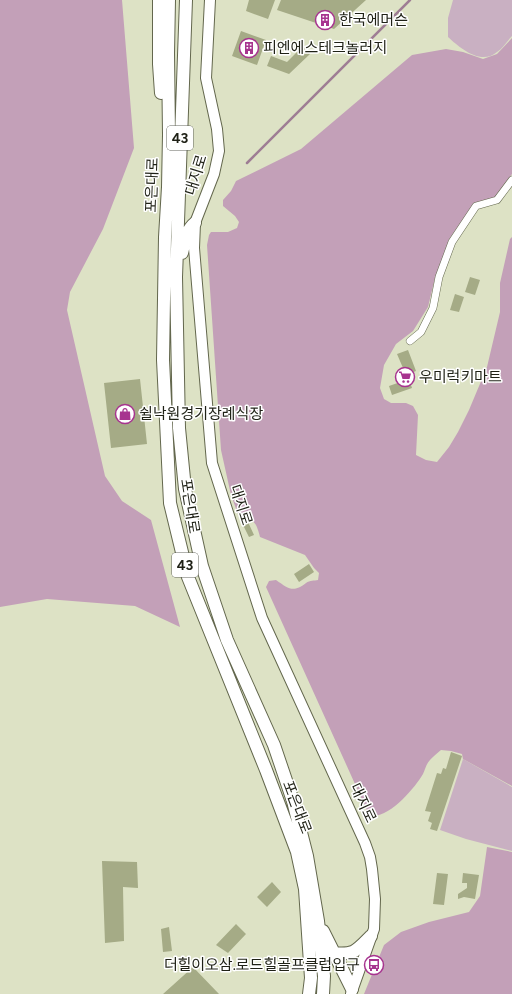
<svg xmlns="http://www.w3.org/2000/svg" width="512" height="994" font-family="Figtree,'Noto Sans KR',sans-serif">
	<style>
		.green { fill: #c9b0c2 }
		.forest { fill: #c3a0b8 }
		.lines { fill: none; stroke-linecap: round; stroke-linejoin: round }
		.stream { stroke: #9e7d94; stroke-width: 2.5 }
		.building { fill: #a5ab86 }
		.minor-casing { stroke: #63674d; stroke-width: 8 }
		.secondary-casing { stroke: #63674d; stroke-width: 12 }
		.trunk-casing { stroke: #63674d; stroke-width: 14 }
		.minor { stroke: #fff; stroke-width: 7 }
		.secondary { stroke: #fff; stroke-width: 10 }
		.trunk { stroke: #fff; stroke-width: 12 }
		.labels { text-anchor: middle; stroke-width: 3; stroke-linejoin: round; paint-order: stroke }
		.shield { fill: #fff; stroke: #62645c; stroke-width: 1 }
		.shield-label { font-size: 14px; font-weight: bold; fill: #1f2116 }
		.poi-label { font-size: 15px; fill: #1f2116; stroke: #fff; text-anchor: start }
		.street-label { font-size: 15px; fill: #1f2116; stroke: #fff }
	</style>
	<rect width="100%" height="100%" fill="#dde2c5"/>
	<path class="green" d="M453 0H512V36C507 41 503 48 497 52 481 66 460 48 448 37V18Z
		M463 759 512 787V851L466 839 440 830Z"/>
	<path class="forest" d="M0 0H122L134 148 103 229 70 292 67 310 105 476 122 501 151 520 180 627 135 606 47 599 0 607Z
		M512 38V174L495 197 473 205 450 238 435 278 428 307 413 331 396 344 384 365 380 388 384 399 391 403H406L413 406 418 415 416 455 426 460 437 462 449 447 458 432 469 410 487 367 500 312V283L510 239 512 237V786L463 759 462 754 451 751 441 750C437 753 433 757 430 760 426 764 425 770 423 774 415 788 387 821 369 815L266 587 269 581 276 580C289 589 293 593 306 583 310 580 314 581 318 580L319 573 314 568 305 555 260 537C256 521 253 519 238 514L231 495 221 450 207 245 209 235 211 232H228L237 228 239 222 235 216 223 206V200L231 191 236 181 301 149 412 55 446 49 463 52 483 59 497 54Z
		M487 847 512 852V994H364L384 945 401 932 429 922 469 912 480 896Z"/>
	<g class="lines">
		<path class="stream" d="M247 163 410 0"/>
	</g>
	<path class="building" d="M249 0H275L268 19 246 11Z
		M281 0H366L334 29 277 10Z
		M241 31 266 40 257 65 232 56Z
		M303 46 310 54 289 74 267 66 271 56 287 62Z
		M470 277 480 280 475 295 465 292Z
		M455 294 464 297 459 312 450 310Z
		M408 350 416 371 406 375 397 354Z
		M140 379 147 444 111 448 104 383Z
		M409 379 412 388 392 395 389 386Z
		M248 522 254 535 249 537 243 525Z
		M309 564 314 572 299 582 294 574Z
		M451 752 462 756 437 831 430 829 432 823 428 821 431 812 425 811 437 773 441 774 443 768 446 769Z
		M102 861 137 862 138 888 123 887 124 941 105 943Z
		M437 873 448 874 444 905 433 904Z
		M463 873 479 875 475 899 464 897 458 899V894L467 888V883H462Z
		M272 882 281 892 267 907 257 897Z
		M236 924 246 934 228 953 216 945Z
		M169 927 172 951 163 952 161 929Z
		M193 967 219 994H163Z"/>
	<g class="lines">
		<g class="minor-casing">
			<path id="minor" d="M410 341 421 332 433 308 439 277 452 242 476 206 497 200 512 180"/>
		</g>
		<g class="secondary-casing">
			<path id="secondary" d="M210 0 206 78 217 129 219 151 214 174 195 223 194 248 212 463 262 618 365 843 370 857 372 869 375 899 374 929 351 994"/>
		</g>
		<g class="trunk-casing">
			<path id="trunk" d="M159 0V64L161 93
				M169 0 168 53 169 135 168 187 165 237 163 360 170 503 188 577 266 770 297 852 305 889 311 978 309 994
				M186 0 176 277 179 428 185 489 202 566 227 640 274 745 293 801 307 856 318 921 324 976 323 994
				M182 253C185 242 186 230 195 223
				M323 931 352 989
				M333 953C355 955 356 951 371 936"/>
		</g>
		<use href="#minor" class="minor"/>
		<use href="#secondary" class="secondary"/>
		<use href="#trunk" class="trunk"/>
	</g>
	<defs>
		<g id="building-ring" transform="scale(1)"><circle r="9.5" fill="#fff" stroke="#a7348f" stroke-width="1.5"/><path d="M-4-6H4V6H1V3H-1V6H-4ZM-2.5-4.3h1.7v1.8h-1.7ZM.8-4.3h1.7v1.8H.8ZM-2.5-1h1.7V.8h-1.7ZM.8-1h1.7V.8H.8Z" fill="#a7348f"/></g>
		<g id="supermarket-ring" transform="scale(1)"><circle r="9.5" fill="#fff" stroke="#a7348f" stroke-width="1.5"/><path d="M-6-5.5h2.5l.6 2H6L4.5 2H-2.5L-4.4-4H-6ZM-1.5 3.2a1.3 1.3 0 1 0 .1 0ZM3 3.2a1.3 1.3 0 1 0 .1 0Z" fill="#a7348f"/></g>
		<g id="shop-ring" transform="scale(1)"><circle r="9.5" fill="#fff" stroke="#a7348f" stroke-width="1.5"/><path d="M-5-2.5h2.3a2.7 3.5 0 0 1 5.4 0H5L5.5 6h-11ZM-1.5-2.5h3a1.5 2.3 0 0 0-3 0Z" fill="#a7348f"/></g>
		<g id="bus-ring" transform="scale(1)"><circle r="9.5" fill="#fff" stroke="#a7348f" stroke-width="1.5"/><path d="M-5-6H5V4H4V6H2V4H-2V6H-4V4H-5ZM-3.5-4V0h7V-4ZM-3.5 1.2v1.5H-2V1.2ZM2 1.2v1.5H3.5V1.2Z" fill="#a7348f"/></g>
	</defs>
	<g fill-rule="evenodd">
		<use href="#building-ring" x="325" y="20"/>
		<use href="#building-ring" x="249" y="48"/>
		<use href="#supermarket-ring" x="405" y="377"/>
		<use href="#shop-ring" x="125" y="414"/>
		<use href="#bus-ring" x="374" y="965"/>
	</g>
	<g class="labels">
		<g class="shield">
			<rect x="167" y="126" width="26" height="24" rx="3"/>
			<rect x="172" y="553" width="26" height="24" rx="3"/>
		</g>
		<g class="shield-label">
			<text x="180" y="143">43</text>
			<text x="185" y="570">43</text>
		</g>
		<g class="poi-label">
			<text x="339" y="25">한국에머슨</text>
			<text x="263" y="53">피엔에스테크놀러지</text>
			<text x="419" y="382">우미럭키마트</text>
			<text x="139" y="419">쉴낙원경기장례식장</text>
			<text x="360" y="970" text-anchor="end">더힐이오삼.로드힐골프클럽입구</text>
		</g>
		<g class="street-label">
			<text transform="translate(196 175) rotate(-73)" y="5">대지로</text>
			<text transform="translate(152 185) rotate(-88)" y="5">포은대로</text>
			<text transform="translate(241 505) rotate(72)" y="5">대지로</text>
			<text transform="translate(190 506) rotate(81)" y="5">포은대로</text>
			<text transform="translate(363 803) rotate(65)" y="5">대지로</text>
			<text transform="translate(297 807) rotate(69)" y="5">포은대로</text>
		</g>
	</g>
</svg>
